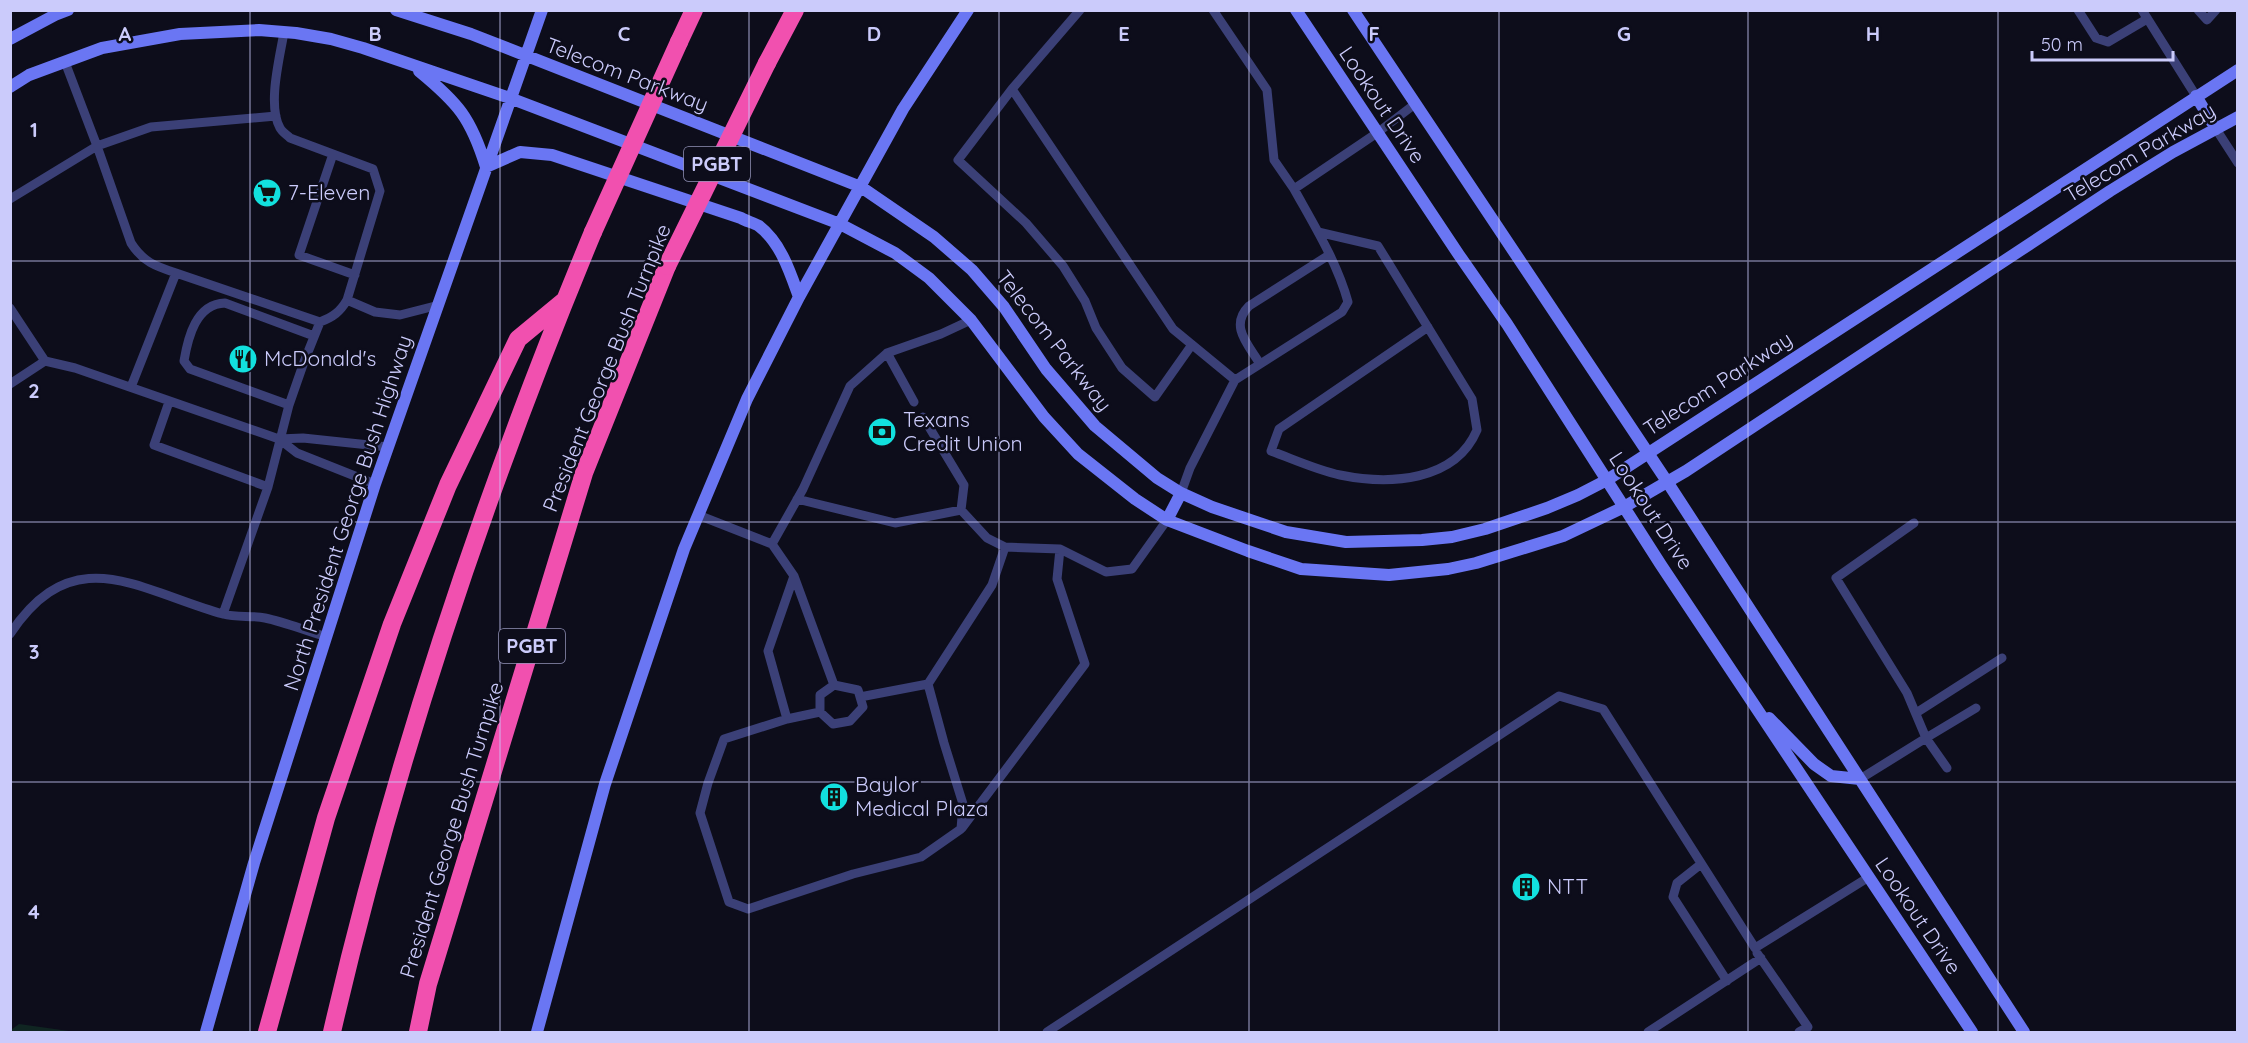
<svg xmlns="http://www.w3.org/2000/svg" width="2248" height="1043" font-family="Quicksand,sans-serif">
	<style>
		.green { fill: #102522 }
		.lines { fill: none; stroke-linecap: round; stroke-linejoin: round }
		.lane { stroke: #3b4077; stroke-width: 9 }
		.secondary { stroke: #6a76f3; stroke-width: 12 }
		.highway { stroke: #f150af; stroke-width: 18 }
		.highway-bridge { stroke: #f150af; stroke-width: 18 }
		.grid { fill: none; stroke: #cbcbfb; stroke-width: 1.5; stroke-opacity: 0.55 }
		.labels { text-anchor: middle; stroke-width: 5; stroke-linejoin: round; paint-order: stroke }
		.shield { fill: #0d0d1b; stroke: #9292b8; stroke-width: 1.5 }
		.shield-label { font-size: 20px; font-weight: bold; fill: #cbcbfb }
		.street-label { font-size: 21px; fill: #cbcbfb; stroke: #0d0d1b }
		.poi-label { font-size: 21px; fill: #cbcbfb; stroke: #0d0d1b; text-anchor: start }
		.grid-label { font-size: 20px; text-anchor: middle; font-weight: bold; fill: #cbcbfb; stroke: #0d0d1b; stroke-width: 5; stroke-linejoin: round; paint-order: stroke }
	</style>
	<rect width="100%" height="100%" fill="#0d0d1b"/>
	<path class="green" d="M19 1024 76 1032H11V1030Z"/>
	<g class="lines">
		<path class="lane" d="M1080 10 1012 89 1173 329 1235 380
			M1213 10 1267 90 1274 160 1294 189
			M2078 10 2096 38 2108 42 2147 19
			M2142 10 2196 96
			M2198 10 2207 20 2216 10
			M65 62 97 146 151 127 276 116
			M1012 89 958 160 1026 223 1063 266 1085 301 1096 328 1122 368 1155 397 1191 346
			M2216 129 2238 163
			M333 154 299 255 355 275
			M10 199 97 146 131 243C143 262 155 266 176 273L131 387
			M1318 232 1378 246 1472 399 1477 430C1455 482 1389 485 1340 475 1317 470 1293 459 1271 451L1279 429 1428 327
			M176 273 320 322C333 317 340 312 347 300L380 191 373 169 290 138C287 135 282 132 280 128 267 105 280 57 284 32
			M347 300 375 312 400 315 439 305
			M10 308 45 361 75 368 279 439 297 453 375 484
			M887 353 914 402
			M1260 364C1248 344 1229 326 1249 306L1329 255
			M10 384 45 361
			M169 402 154 445 268 487
			M289 405 190 369 184 361C188 337 196 304 225 303L314 336
			M923 417 964 485 961 510
			M279 439 303 438 388 447
			M1181 493 1190 468 1235 380 1342 312 1348 302C1337 262 1314 225 1294 189L1377 133 1415 104
			M797 499 895 523 961 510 987 538 1005 547 1060 549 1106 572 1132 569 1167 520
			M698 515 772 544
			M1914 523 1836 578 1907 693 1926 738 1976 708
			M223 614 268 487 289 405 304 362 320 322
			M10 634C74 538 138 590 223 614 237 618 251 615 265 618 285 622 306 631 327 637
			M928 684 992 585 1005 547
			M834 685 858 690 863 707 850 721 833 724 820 712V695L834 685 794 576 772 544 803 489 850 386 887 353 941 334 971 320
			M820 712 787 719 724 739 708 783 700 813 729 902 748 909 853 874 921 857 961 829 963 804 944 743 928 684 860 697
			M1916 713 2002 658
			M787 719 768 651 794 576
			M1860 779 1926 738 1947 768
			M962 828 1085 664 1057 579 1060 549
			M1701 864 1677 883 1673 897 1727 981
			M1757 953 1808 1027 1799 1032
			M1047 1032 1559 696 1603 709 1755 948 1869 877
			M1648 1032 1761 958"/>
		<path class="secondary" d="M396 10 471 34 861 187 934 237 972 270 1004 307 1046 369 1095 426 1157 478 1181 493 1212 507 1286 532 1346 542 1422 540 1452 537 1485 529 1547 508 1578 495 1607 480 2238 70
			M1296 10 1459 255 1507 324 1661 565 1972 1032
			M1353 10 1668 483 2024 1032
			M10 39 55 15 68 10
			M419 71C458 103 471 118 486 167L520 152 552 155 741 218C746 221 754 223 759 226 781 243 790 272 799 297
			M10 87 29 75 102 48 180 34 259 30 296 33 331 39 363 48 510 98 840 224 895 253 929 278 971 320 1044 417 1078 454 1135 499 1167 520 1248 551 1301 569 1389 575 1448 569 1476 563 1563 536 1624 507 1686 471 2110 191 2173 152 2238 117
			M2196 96 2216 129
			M1167 520 1181 493
			M1769 718 1814 764 1831 776 1860 779
			M206 1032 254 863 375 484 542 10
			M537 1032 605 784 684 549 747 399 799 297 903 109 968 10"/>
		<path class="highway" d="M679 42 694 10
			M767 63 795 10
			M267 1032 326 818 392 624 448 485 518 339 564 301
			M332 1032C395 759 485 492 593 232
			M418 1032 428 984 584 473 667 266"/>
		<path class="highway-bridge" d="M593 232 679 42
			M667 266 767 63"/>
	</g>
	<path class="grid" d="M250 10V1032M500 10V1032M749 10V1032M999 10V1032M1249 10V1032M1499 10V1032M1748 10V1032M1998 10V1032M10 261H2238M10 522H2238M10 782H2238"/>
	<defs>
		<g id="supermarket-disc" transform="scale(1.5)"><circle r="9.5" fill="#12e0de" stroke="#0d0d1b"/><path d="M-6-5.5h2.5l.6 2H6L4.5 2H-2.5L-4.4-4H-6ZM-1.5 3.2a1.3 1.3 0 1 0 .1 0ZM3 3.2a1.3 1.3 0 1 0 .1 0Z" fill="#111"/></g>
		<g id="restaurant-disc" transform="scale(1.5)"><circle r="9.5" fill="#12e0de" stroke="#0d0d1b"/><path d="M-5-6h1v4h1v-4h1v4h1v-4h1v5L-1.5 .5V6h-2V.5L-5-1ZM5-6V6H3V1.5H1.5Q1.5-4 5-6Z" fill="#111"/></g>
		<g id="bank-disc" transform="scale(1.5)"><circle r="9.5" fill="#12e0de" stroke="#0d0d1b"/><path d="M-6-4H6V4H-6ZM0-2.3a2.3 2.3 0 1 0 0 4.6a2.3 2.3 0 1 0 0-4.6Z" fill="#111"/></g>
		<g id="building-disc" transform="scale(1.5)"><circle r="9.5" fill="#12e0de" stroke="#0d0d1b"/><path d="M-4-6H4V6H1V3H-1V6H-4ZM-2.5-4.3h1.7v1.8h-1.7ZM.8-4.3h1.7v1.8H.8ZM-2.5-1h1.7V.8h-1.7ZM.8-1h1.7V.8H.8Z" fill="#111"/></g>
	</defs>
	<g fill-rule="evenodd">
		<use href="#supermarket-disc" x="267" y="193"/>
		<use href="#restaurant-disc" x="243" y="359"/>
		<use href="#bank-disc" x="882" y="432"/>
		<use href="#building-disc" x="834" y="797"/>
		<use href="#building-disc" x="1526" y="887"/>
	</g>
	<g class="labels">
		<g class="shield">
			<rect x="684" y="147" width="66" height="34" rx="4.5"/>
			<rect x="499" y="629" width="66" height="34" rx="4.5"/>
		</g>
		<g class="shield-label">
			<text x="717" y="171">PGBT</text>
			<text x="532" y="653">PGBT</text>
		</g>
		<g class="street-label">
			<text transform="translate(627 75) rotate(21)" y="7">Telecom Parkway</text>
			<text transform="translate(1382 105) rotate(56)" y="7">Lookout Drive</text>
			<text transform="translate(2140 153) rotate(-31)" y="7">Telecom Parkway</text>
			<text transform="translate(1054 341) rotate(52)" y="7">Telecom Parkway</text>
			<text transform="translate(607 368) rotate(-68)" y="7">President George Bush Turnpike</text>
			<text transform="translate(1718 384) rotate(-33)" y="7">Telecom Parkway</text>
			<text transform="translate(1651 511) rotate(57)" y="7">Lookout Drive</text>
			<text transform="translate(348 513) rotate(-72)" y="7">North President George Bush Highway</text>
			<text transform="translate(452 830) rotate(-73)" y="7">President George Bush Turnpike</text>
			<text transform="translate(1918 916) rotate(56)" y="7">Lookout Drive</text>
		</g>
		<g class="poi-label">
			<text x="288" y="200">7-Eleven</text>
			<text x="264" y="366">McDonald's</text>
			<text x="903" y="427">Texans<tspan x="903" dy="24">Credit Union</tspan></text>
			<text x="855" y="792">Baylor<tspan x="855" dy="24">Medical Plaza</tspan></text>
			<text x="1547" y="894">NTT</text>
		</g>
	</g>
	<g class="grid-label">
		<text x="125" y="41">A</text>
		<text x="375" y="41">B</text>
		<text x="624" y="41">C</text>
		<text x="874" y="41">D</text>
		<text x="1124" y="41">E</text>
		<text x="1374" y="41">F</text>
		<text x="1624" y="41">G</text>
		<text x="1873" y="41">H</text>
		<text x="34" y="137">1</text>
		<text x="34" y="398">2</text>
		<text x="34" y="659">3</text>
		<text x="34" y="919">4</text>
	</g>
	<rect width="2248" height="1043" fill="none" stroke="#cbcbfb" stroke-width="24"/>
	<path d="M2032 51v9h141v-9" fill="none" stroke="#cbcbfb" stroke-width="3"/>
	<text x="2041" y="51" font-size="18" fill="#cbcbfb" stroke="#0d0d1b" stroke-width="4.5" paint-order="stroke">50 m</text>
</svg>
